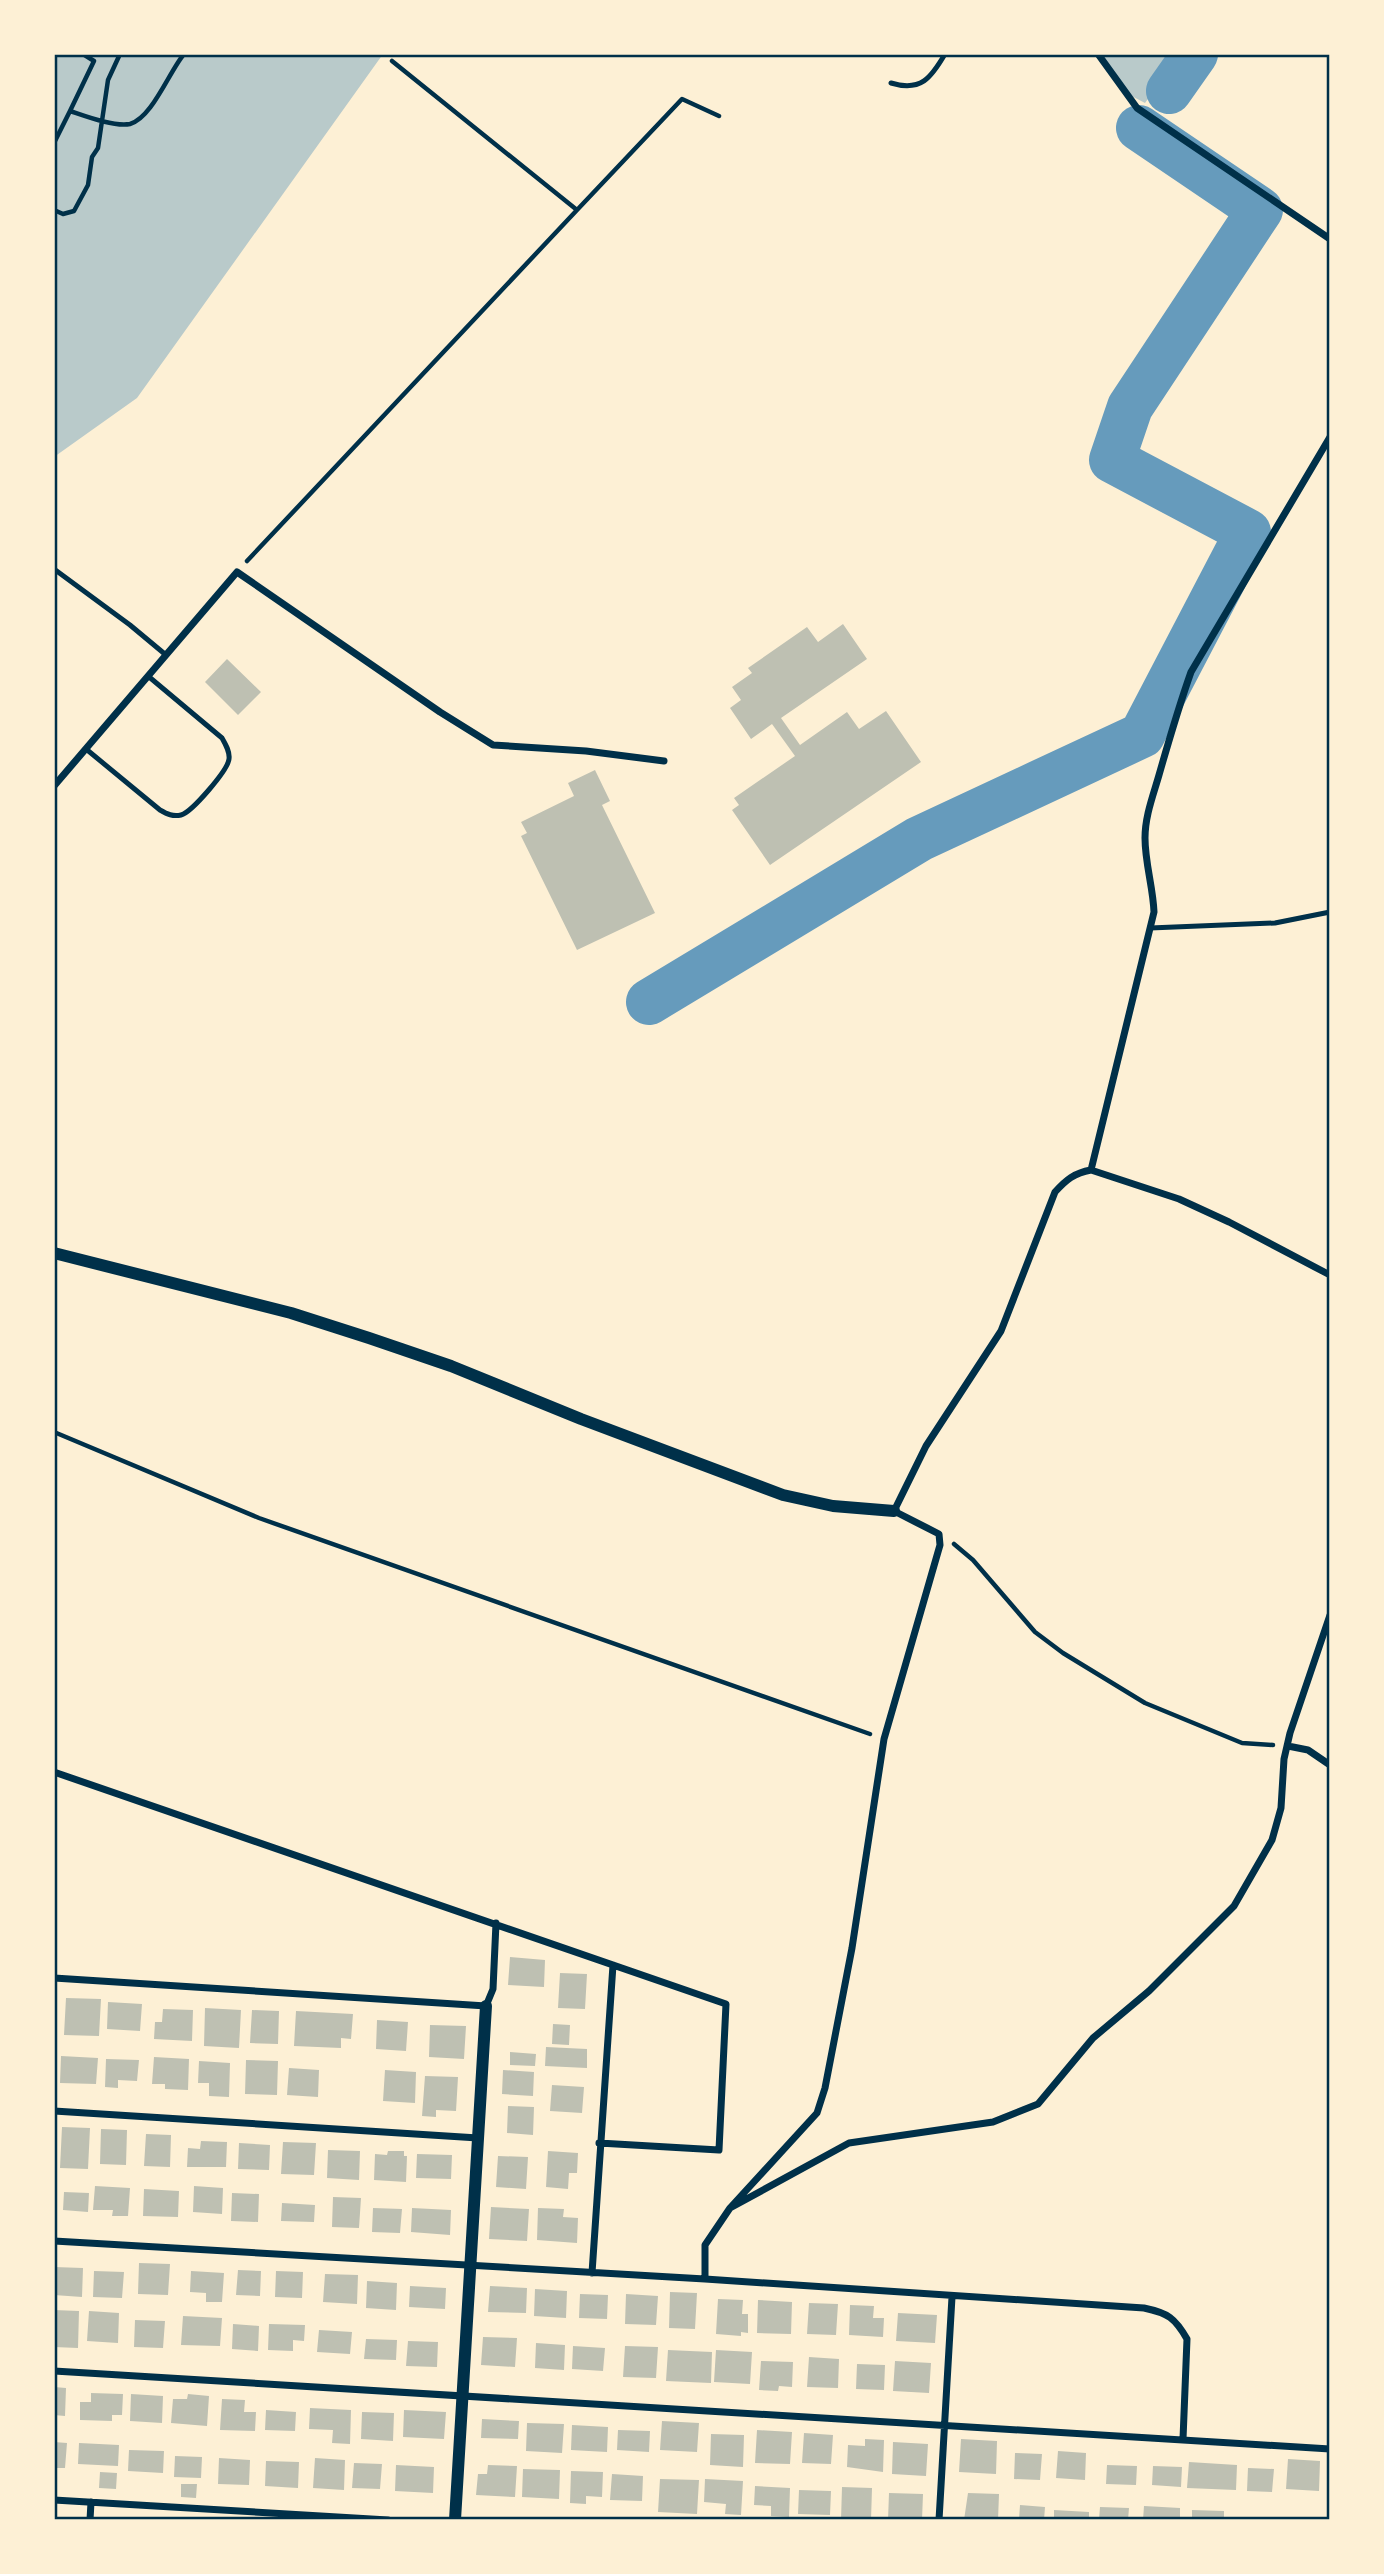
<svg xmlns="http://www.w3.org/2000/svg" width="1384" height="2574" font-family="Overpass,sans-serif">
	<style>
		.green { fill: #b9caca }
		.lines { fill: none; stroke-linecap: round; stroke-linejoin: round }
		.river { stroke: #669bbc; stroke-width: 46 }
		.building { fill: #bec0b2 }
		.path { stroke: #003049; stroke-width: 4.5 }
		.service { stroke: #003049; stroke-width: 5 }
		.minor { stroke: #003049; stroke-width: 7 }
		.tertiary { stroke: #003049; stroke-width: 12 }
		.neatline { fill: none; stroke: #003049; stroke-width: 2.5 }
	</style>
	<rect width="100%" height="100%" fill="#fdf0d5"/>
	<path class="green" d="M54 54H383L137 398 54 457Z
		M1096 54H1180L1145 103 1122 91Z"/>
	<g class="lines">
		<path class="river" d="M1169 91 1195 54
			M649 1002 919 839 1142 735 1248 532 1112 460 1130 407 1260 210 1139 128"/>
	</g>
	<path class="building" d="M843 624 867 659 781 718 800 745 847 712 859 729 886 711 921 762 770 865 732 810 739 805 734 798 795 756 772 724 751 739 730 708 741 700 732 687 752 673 748 668 807 627 818 642Z
		M227 659 261 692 238 715 205 682Z
		M595 770 610 801 602 805 655 913 577 950 521 836 527 833 521 822 574 796 568 783Z
		M510 1957 545 1960 544 1987 508 1985Z
		M560 1973 587 1974 585 2009 558 2008Z
		M66 1998 101 1999 99 2036 64 2035Z
		M108 2002 142 2004 140 2031 107 2029Z
		M205 2008 241 2010 239 2048 204 2046Z
		M163 2009 193 2010 192 2041 154 2039 155 2022H162Z
		M252 2010 279 2011 278 2044 250 2043Z
		M296 2011 353 2014 351 2039 341 2038V2048L294 2046Z
		M377 2020 408 2022 406 2051 376 2049Z
		M553 2024 570 2025 569 2045 552 2044Z
		M430 2025 466 2026 464 2059 429 2057Z
		M546 2047 587 2049V2068L545 2066Z
		M510 2052 536 2054 535 2066 510 2065Z
		M61 2056 98 2058 96 2084 60 2083Z
		M154 2057 189 2059 188 2090 165 2089V2084H152Z
		M106 2059 139 2060 137 2081 118 2080V2088L105 2087Z
		M246 2060 278 2061 277 2095 245 2094Z
		M199 2061 230 2063 229 2097 209 2096V2083H198Z
		M289 2068 319 2070 318 2097 287 2095Z
		M385 2070 416 2072 415 2103 383 2101Z
		M503 2070 534 2072 533 2096 502 2094Z
		M425 2076 458 2077 456 2111 436 2110V2117L422 2116Z
		M552 2085 584 2087 582 2113 550 2111Z
		M508 2106 534 2107 533 2135 507 2133Z
		M62 2127 90 2128 88 2169 60 2168Z
		M101 2129 127 2130 126 2165 100 2164Z
		M146 2134 171 2135 170 2167 144 2166Z
		M201 2141 227 2142 226 2167H187L188 2148 200 2149Z
		M283 2142 316 2143 314 2175 281 2174Z
		M239 2143 270 2145 269 2170 238 2169Z
		M328 2150 360 2151 359 2180 327 2178Z
		M388 2151H404V2156H407L406 2182 374 2180 375 2154 387 2155Z
		M548 2151 578 2153 577 2173H569L568 2189 546 2187Z
		M417 2154 452 2155 451 2179 416 2178Z
		M498 2156 528 2157 526 2189 496 2187Z
		M95 2186 130 2188 128 2216H112L113 2210H93Z
		M194 2186 223 2188 222 2214 193 2212Z
		M144 2189 179 2191 178 2217 143 2216Z
		M64 2192 89 2193 88 2212 63 2210Z
		M232 2193 259 2194 258 2222 231 2221Z
		M333 2197 361 2198 359 2228 332 2227Z
		M282 2203 315 2205 314 2222 281 2221Z
		M491 2207 529 2209 527 2241 489 2239Z
		M373 2208 402 2209 400 2233 372 2232Z
		M412 2208 451 2210 450 2235 411 2232Z
		M538 2208 564 2209 563 2217 578 2218 577 2243 537 2240Z
		M139 2263 170 2264 168 2295 138 2294Z
		M54 2267 83 2268 82 2297 54 2295Z
		M238 2270 261 2271 260 2296 236 2295Z
		M94 2271 124 2272 122 2298 93 2297Z
		M191 2271 224 2273 222 2302H206V2293L190 2292Z
		M276 2271 303 2272 302 2298 275 2297Z
		M325 2274 358 2275 357 2304 323 2302Z
		M367 2281 397 2283 396 2310 366 2308Z
		M410 2286 446 2288 445 2309 409 2307Z
		M490 2286 527 2288 526 2313 488 2312Z
		M535 2289 567 2291 566 2318 534 2316Z
		M670 2292 697 2293 695 2329 669 2328Z
		M580 2294 608 2295 607 2319 579 2318Z
		M626 2294 658 2296 656 2325 625 2324Z
		M718 2299 743 2300 742 2314H748V2333L741 2332V2336L716 2334Z
		M758 2300 792 2302 791 2334 757 2333Z
		M809 2303 838 2304 836 2335 807 2334Z
		M850 2305 874 2306 873 2318H884L883 2337 849 2335Z
		M54 2310 79 2311 78 2348 54 2347Z
		M89 2311 119 2313 118 2343 87 2341Z
		M898 2313 937 2315 935 2343 896 2341Z
		M183 2316 222 2318 220 2346 181 2345Z
		M135 2320 165 2321 163 2348 134 2347Z
		M233 2324 259 2326 258 2351 232 2349Z
		M269 2324 305 2325 304 2341 293 2340V2351L268 2350Z
		M319 2330 352 2332 350 2354 317 2352Z
		M483 2337 517 2338 515 2367 481 2365Z
		M366 2339 397 2340 396 2360 364 2359Z
		M408 2341 438 2342 437 2367 406 2366Z
		M536 2343 565 2345 564 2370 535 2368Z
		M573 2346 605 2348 603 2371 572 2369Z
		M625 2346 658 2347 656 2378 623 2377Z
		M668 2350 712 2352 711 2383 666 2381Z
		M716 2350 752 2352 750 2384 714 2382Z
		M809 2357 839 2359 838 2388 807 2387Z
		M761 2361 793 2362 792 2387 779 2386 778 2391 759 2390Z
		M895 2361 931 2363 929 2393 893 2391Z
		M857 2364 885 2365 884 2390 856 2389Z
		M54 2387 66 2388 65 2416 54 2415Z
		M91 2393 123 2394 122 2415H112V2421L80 2420V2402H91Z
		M131 2394 163 2396 162 2423 130 2421Z
		M188 2394 209 2396 207 2426 171 2423 173 2399H187Z
		M222 2399 245 2400 244 2412H256L255 2431 220 2430Z
		M310 2408 351 2410 350 2444 332 2443 333 2430 309 2429Z
		M266 2410 296 2412 295 2431 265 2430Z
		M404 2410 446 2412 444 2439 403 2437Z
		M362 2412 394 2413 393 2441 361 2439Z
		M482 2419 519 2421 518 2439 481 2438Z
		M662 2421 699 2423 697 2452 660 2450Z
		M527 2423 564 2424 562 2453 526 2451Z
		M572 2425 608 2427 607 2452 571 2450Z
		M618 2430 650 2431 649 2452 617 2450Z
		M757 2430 792 2432 790 2464 755 2463Z
		M804 2433 833 2435 831 2464 802 2463Z
		M711 2434 744 2435 743 2467 710 2465Z
		M865 2439 884 2440 883 2472 847 2467 848 2445 865 2446Z
		M961 2439 997 2441 996 2474 959 2472Z
		M54 2442 67 2443 65 2468H54Z
		M893 2442 928 2444 926 2476 892 2474Z
		M79 2443 119 2445 118 2466 78 2464Z
		M129 2450 164 2451 163 2473 128 2471Z
		M1058 2451 1086 2453 1085 2480 1056 2478Z
		M1015 2453 1042 2454 1040 2480 1014 2479Z
		M175 2456 202 2457 201 2478 174 2477Z
		M219 2458 250 2460 249 2485 218 2484Z
		M315 2458 345 2460 344 2490 313 2488Z
		M1288 2459 1320 2461 1319 2491 1286 2489Z
		M266 2461 299 2462 298 2488 265 2486Z
		M1189 2462 1237 2465 1236 2490 1187 2488Z
		M354 2463 382 2464 380 2489 352 2488Z
		M396 2465 434 2467 433 2493 395 2491Z
		M488 2465 517 2466 515 2497 476 2495 478 2474H487Z
		M1107 2465 1137 2466 1136 2485 1106 2484Z
		M1153 2466 1182 2467 1181 2487 1152 2485Z
		M1248 2468 1274 2469 1272 2492 1247 2491Z
		M523 2469 560 2470 559 2499 522 2497Z
		M571 2471 603 2472 602 2497 586 2496V2504L570 2503Z
		M100 2472 117 2473 116 2489 99 2488Z
		M612 2474 643 2476 642 2501 610 2500Z
		M660 2479 699 2480 697 2514 658 2512Z
		M705 2479 743 2481 741 2515 725 2514 726 2504 704 2502Z
		M181 2484H197L196 2498 181 2497Z
		M755 2486 790 2488 789 2517 771 2516V2506L754 2505Z
		M842 2487 872 2488 871 2520H841Z
		M799 2490 831 2491 830 2515 798 2514Z
		M889 2493 923 2494 922 2520H888Z
		M968 2493 999 2494 998 2520H964Z
		M1020 2505 1045 2507 1044 2520H1019Z
		M1144 2506 1180 2508V2520H1143Z
		M1100 2507 1129 2508 1128 2520H1099Z
		M1054 2510 1089 2512V2520H1054Z
		M1192 2510 1224 2511V2520H1192Z"/>
	<g class="lines">
		<path class="path" d="M70 111 94 61 83 54
			M54 143 70 111C85 116 114 127 130 124 152 118 169 72 184 54
			M54 210 63 214 74 211 88 185 92 157 98 148 108 80 120 54
			M577 210 682 99 719 116
			M247 561 577 210 392 61
			M54 1432 259 1518 870 1734
			M954 1544 973 1560 1035 1632 1063 1653 1145 1703 1242 1743 1273 1745"/>
		<path class="service" d="M891 83C921 92 931 78 945 54
			M54 569 130 625 166 655
			M86 749 160 810C167 814 173 817 181 815 192 812 228 770 229 759 230 752 226 745 222 738L148 676
			M1150 928 1275 923 1330 912"/>
		<path class="minor" d="M1098 54 1137 108 1330 239
			M54 786 237 572 440 712 493 745 586 751 664 761
			M1091 1170 1154 912C1153 887 1145 863 1145 838 1145 816 1153 796 1159 775 1169 740 1179 706 1191 672L1330 437
			M1288 1746 1308 1750 1330 1765
			M54 1772 726 2004 719 2150 599 2143
			M54 1978 486 2006 493 1989 496 1923
			M54 2111 478 2138
			M730 2208 817 2113 825 2088 852 1948 884 1739 940 1545 939 1534 894 1511 926 1446 1001 1331 1055 1192C1066 1180 1074 1173 1091 1170L1179 1199 1229 1222 1330 1275
			M54 2241 705 2279 1144 2308C1168 2313 1175 2318 1187 2339L1183 2439
			M592 2273 613 1965
			M705 2279V2245L730 2208 849 2143 993 2122 1038 2104 1093 2038 1149 1991 1234 1906 1272 1840 1281 1808 1284 1759 1290 1733 1330 1615
			M54 2371 1330 2449
			M54 2500 388 2520
			M90 2520 91 2502
			M939 2520 952 2297"/>
		<path class="tertiary" d="M54 1253 291 1313 369 1338 451 1366 581 1419 783 1495 833 1506 894 1511
			M455 2520 486 2006"/>
	</g>
	<rect width="1384" height="2574" fill="none" stroke="#fdf0d5" stroke-width="112"/>
	<rect x="56" y="56" width="1272" height="2462" class="neatline"/>
</svg>
